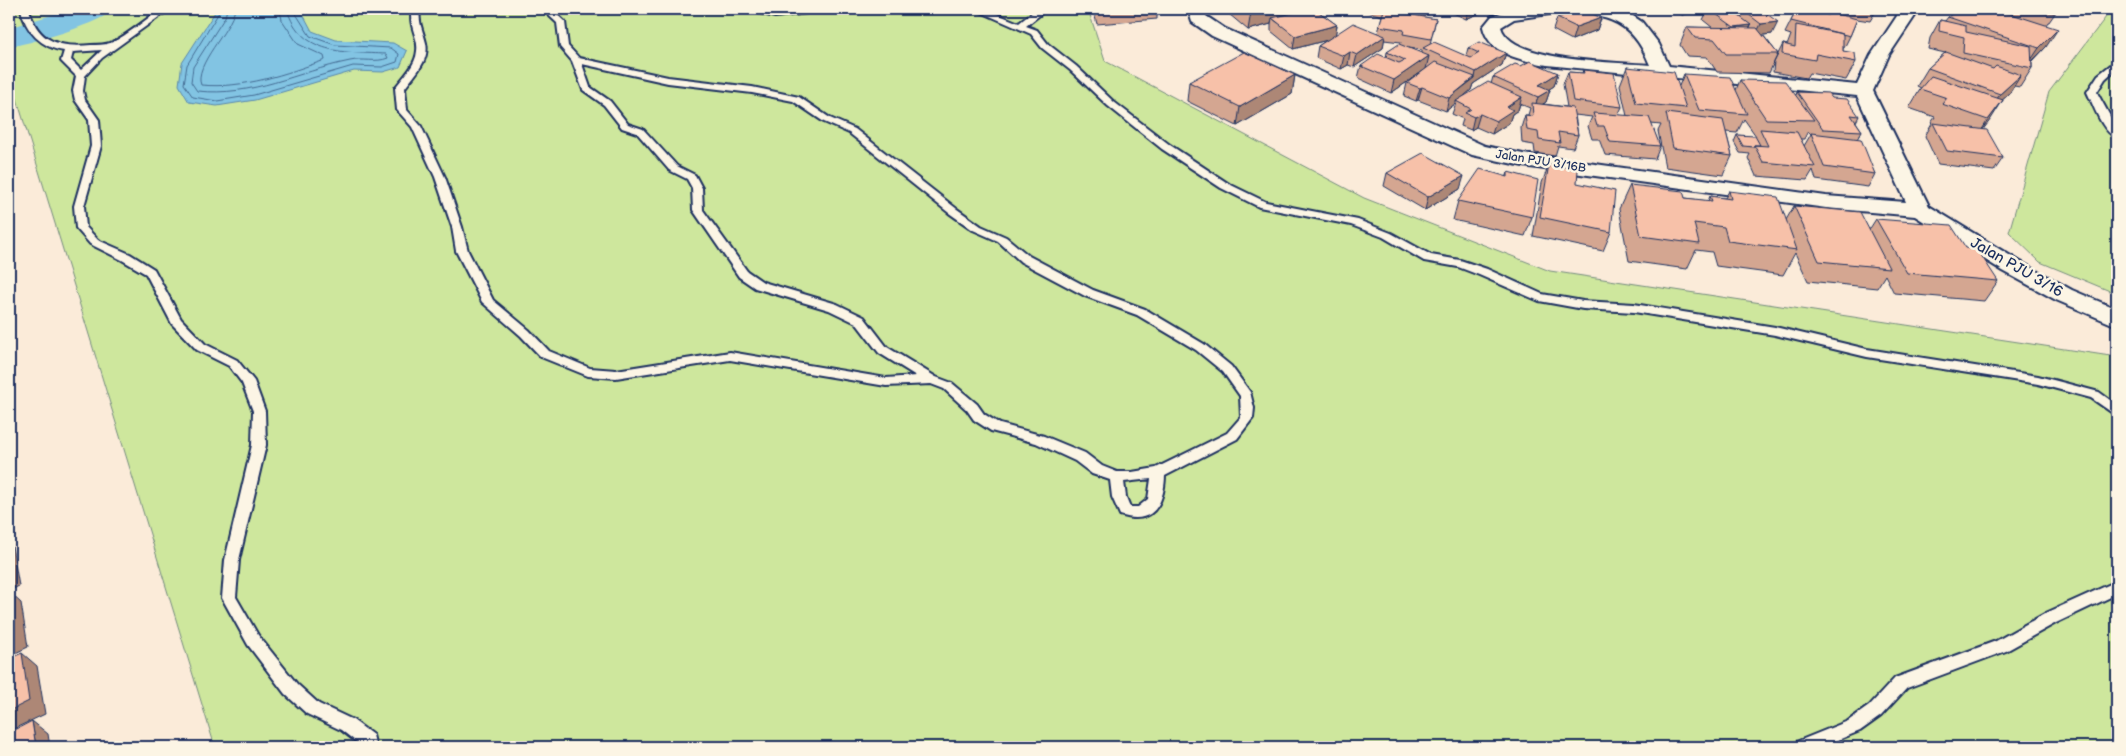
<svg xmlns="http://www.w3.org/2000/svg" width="2126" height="756" font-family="'Balsamiq Sans',sans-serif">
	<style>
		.green { fill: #cee79d; stroke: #748b7e }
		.water { fill: #82c4e3; stroke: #5988ae }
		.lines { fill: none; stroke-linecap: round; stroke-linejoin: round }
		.shore { stroke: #446b93; stroke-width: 1 }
		.river { fill: #82c4e3; fill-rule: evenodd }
		.service-casing { stroke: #1b2f5e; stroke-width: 4 }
		.minor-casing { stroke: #1b2f5e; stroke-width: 4 }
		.service { fill: #fcf5e5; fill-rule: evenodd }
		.minor { fill: #fcf5e5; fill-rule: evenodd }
		.wall { fill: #d4a691; stroke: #1b2f5e; fill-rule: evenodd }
		.shaded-wall { fill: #ad8776; stroke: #1b2f5e }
		.building { fill: #f7c1a9; stroke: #1b2f5e }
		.labels { text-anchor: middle; stroke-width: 5; stroke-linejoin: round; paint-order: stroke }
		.far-street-label { font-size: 12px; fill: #1b2f5e; stroke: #fcf5e5 }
		.street-label { font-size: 15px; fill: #1b2f5e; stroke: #fcf5e5 }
	</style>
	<rect width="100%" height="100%" fill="#fbebd9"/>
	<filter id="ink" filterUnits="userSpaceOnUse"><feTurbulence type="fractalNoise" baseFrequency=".02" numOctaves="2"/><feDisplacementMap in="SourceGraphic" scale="10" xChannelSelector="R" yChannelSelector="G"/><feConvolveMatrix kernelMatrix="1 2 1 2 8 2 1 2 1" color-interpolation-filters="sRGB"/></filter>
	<g filter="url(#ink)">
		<path class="green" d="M9 9H1088L1105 61 1364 198 1550 271 2117 357V747H215L9 73Z
			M2112 9H2117V294L2040 262 2009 232 2049 92Z"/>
		<path class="water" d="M217 9H296L304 16 312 31 336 40 393 43 407 51 400 67 383 72 354 71 255 100 217 106 189 102 179 85 182 63Z"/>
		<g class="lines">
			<path class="shore" d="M221 9 187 65 184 84 193 97 217 101 254 95 353 66 382 67 397 62 399 54 391 48 335 45 310 36 293 9
				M227 9 225 17 193 67 191 82 197 91C254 97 296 72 350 61 363 58 376 63 388 58L386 54C346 52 301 56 287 9
				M235 9C231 31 193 65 201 85 244 89 285 74 325 60L324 56 298 44 282 20 280 9"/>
			<path class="river" d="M71 9H113C102 24 30 43 9 47V28Z"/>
			<g class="service-casing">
				<path id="service" d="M21 9H29C37 42 60 48 91 45 97 45 104 45 110 43 121 40 149 17 161 9H170L102 58 85 76 83 91 85 100 99 120 101 146 84 206 86 227 98 240 130 254 154 269 181 319 205 344 237 360 254 381 265 411 266 445 239 560 236 597 258 635 297 684 319 704 353 720 373 735 376 747H360L359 744 341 730 307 714 285 694 248 645 222 598 225 560 252 445 253 411 242 383 229 366 197 350 172 324 146 274 122 260 90 244 76 228 74 206 91 146 89 120 75 100 73 91 76 76 61 61 64 51C42 48 25 31 21 9ZM102 50 81 70 71 60 73 52Z
					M412 9H420C418 23 423 30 426 43 430 61 414 75 405 88L407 110 421 126 445 177 462 227 468 251 493 300 529 330 549 351 590 368 616 370 730 352 886 378 916 376 879 353 856 323 829 310 755 288 739 277 693 210 692 188 687 179 669 170 637 133 622 128 604 105 583 90 572 61 560 47 557 23 542 9H551L565 22 568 46 579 58 668 77 752 87 799 97 830 118 855 129 957 209 981 226 1006 237 1029 256 1093 290 1145 309 1204 344 1231 366 1250 392 1254 408 1253 418 1237 439 1165 476C1164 505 1152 526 1120 515L1112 497 1110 480 1092 474 1075 461 1036 443 991 431 974 420 967 410 944 389 931 384 886 386 730 360 616 378 588 376 541 357 521 336 482 302 456 251 452 227 435 177 412 127 397 110 395 88C403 77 416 65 417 51 419 36 408 28 412 9ZM582 64 668 83 752 93 793 101 824 122 849 133 949 213 973 230 998 241 1021 262 1085 296 1137 315 1196 350 1223 372 1240 396 1241 417 1227 433 1156 468 1132 472H1117L1102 466 1085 453 1044 436 1000 424 984 414 977 404 952 383 936 377 887 347 864 317 837 304 763 282 747 271 703 210 702 188 695 175 677 166 643 129 628 124 610 101 590 87ZM1151 479 1148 499 1138 507H1130L1126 497 1124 482Z
					M742 9 775 11 820 9 816 12 775 17Z
					M974 9H985L1019 23 1034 11 1033 9H1041V14L1026 26 1037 30 1048 44 1076 66 1114 102 1170 145 1229 184 1266 202 1358 220 1391 233 1431 255 1460 260 1487 269 1542 294 1583 301 1634 304 1775 327 1867 349 2038 376 2099 392 2117 405V416L2091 398 2038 384 1867 357 1775 335 1634 312 1583 309 1539 301 1479 275 1458 267 1424 261 1383 237 1351 225 1259 207 1221 188 1162 149 1108 106 1070 70 1042 48 1031 34Z
					M2117 60V68L2105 79 2097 92C2103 105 2118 126 2117 138 2102 132 2094 106 2087 92L2098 75Z
					M2117 581V594L2056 623 2006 651 1907 688 1881 716 1860 731 1821 747H1794L1796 742 1848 721 1869 706 1895 678 1996 641 2046 613Z"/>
			</g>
			<g class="minor-casing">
				<path id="minor" d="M1188 9H1205L1206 16 1224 28 1485 146 1523 154 1826 196 1906 202 1857 96 1547 65C1523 60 1490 56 1483 27L1492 16 1512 9H1611L1633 16 1642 22 1659 44 1669 66 1857 85 1871 55 1897 16 1894 9H1910L1915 16 1889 55 1873 91 1929 206 2019 261 2072 290 2117 309V326L2056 300 2003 271 1915 216 1826 208 1523 166 1472 155 1212 36 1192 22ZM1549 14C1598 14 1630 13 1650 65 1619 62 1511 63 1501 27L1514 19Z"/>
			</g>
			<use href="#service" class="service"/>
			<use href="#minor" class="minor"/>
		</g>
		<path class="wall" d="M1093 9H1157V19L1097 24Z
			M1223 9H1321V12H1319L1337 25 1335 35 1378 33 1382 16 1362 10 1363 9H1431L1423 17 1436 19 1430 44 1466 56 1468 48 1506 53 1502 65 1473 84 1471 90 1461 98 1491 84 1493 77 1521 66 1558 73 1554 86 1549 89 1550 90 1546 102 1543 104 1567 107 1563 84 1568 72 1582 73 1583 70 1622 107 1618 115 1627 116 1620 85 1627 67 1679 86 1684 74 1736 90 1740 80 1796 95 1797 92 1832 98 1859 116 1856 122 1862 131 1857 139 1875 174 1868 187 1816 180 1813 170 1807 180 1756 176 1748 158 1750 154 1740 153 1734 142 1737 135 1755 137 1756 136 1744 119 1737 133 1726 132 1732 156 1723 175 1665 167 1658 131 1661 125 1651 124 1660 146 1655 159 1605 155 1599 139H1592L1588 126 1592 117 1575 115 1578 135 1573 148 1558 146 1555 156 1535 153 1534 145 1522 143 1521 128 1525 115H1528L1530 108 1520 104 1518 110 1512 114 1509 123 1492 134 1476 127 1471 130 1461 126 1463 119 1452 114 1456 103 1446 111 1418 100 1416 101 1404 96 1407 83 1422 72 1391 93 1358 78 1361 66 1386 58 1387 52 1400 45 1401 42 1384 40 1383 48 1354 67 1348 65 1341 69 1316 58 1318 46 1327 40 1293 49 1271 31V24L1248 30ZM1409 48 1422 50V53ZM1808 131 1811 134 1804 146 1800 139H1804Z
			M1445 9H1482V12L1466 19Z
			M1671 9H1703L1682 15Z
			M1708 9H1760L1772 34 1763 35 1778 54 1769 73 1717 72 1707 57 1687 56 1680 45 1687 27 1713 28 1703 20Z
			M1796 9H1877L1870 21 1857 19 1850 36 1844 48H1843V51L1856 62 1846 80 1809 73 1806 78 1773 72 1774 62 1783 44 1787 45 1788 43 1791 35 1785 33 1797 9Z
			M1982 9H2058L2049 22H2048L2046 25V47L2032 62V68L2020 87 2014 86 2009 94 2002 100H2003L1983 129 2003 158 1994 171 1938 164 1925 136 1932 124 1931 123 1935 117 1909 108 1921 88 1917 86 1928 68 1945 53 1928 49 1930 38 1940 20 1945 21 1948 17 1978 12Z
			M1557 18H1601L1597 30 1572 40 1553 30Z
			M1295 75 1292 94 1237 126 1187 101 1189 82Z
			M1549 164 1577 183 1611 232 1603 251 1533 236 1542 183Z
			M1508 172 1532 217 1525 236 1453 220 1458 201 1507 176Z
			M1387 173 1460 189 1425 210 1384 186Z
			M1630 185 1685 198 1708 201 1710 196 1725 198 1729 191 1786 220 1794 206 1869 230 1876 219 1966 248 1998 281 1984 301 1894 293 1885 275 1877 288 1808 281 1795 253 1783 275 1716 266 1712 252 1696 250 1687 269 1629 261 1619 209Z"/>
		<path class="shaded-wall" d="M1264 9H1321V12L1278 23 1272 18 1271 24 1248 30 1251 12Z
			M1422 9H1431L1415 26 1418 13Z
			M1469 9H1482V12L1466 19Z
			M1684 9H1703L1682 15Z
			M1744 11 1738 24 1729 25 1735 13Z
			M1601 18 1597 30 1572 40 1576 27Z
			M1778 22 1772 34 1755 36 1761 24Z
			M1337 25 1335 38 1293 49 1295 36Z
			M1751 25 1746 37 1734 27Z
			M2058 29 2046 47 2027 66 2039 48Z
			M1385 36 1383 48 1354 67 1357 55Z
			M1350 52 1348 65 1341 69 1344 56Z
			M1506 53 1502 65 1473 84 1471 90 1457 102 1456 101V103L1446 111 1449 98 1475 78 1476 72Z
			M1429 56 1426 69 1391 93 1394 80Z
			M1558 73 1554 86 1537 97 1539 85Z
			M1295 75 1292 94 1237 126 1240 107Z
			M2021 75 2009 94 1988 113 2000 94Z
			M1422 87 1418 100 1416 101 1420 88Z
			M1550 90 1546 102 1534 110 1538 97Z
			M1522 97 1518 110 1512 114 1509 123 1492 134 1496 121 1507 107Z
			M2003 100 1991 119 1976 139 1988 120Z
			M1480 114 1476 127 1471 130 1474 117Z
			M1464 176 1460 189 1425 210 1428 197Z
			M9 542 12 546 19 586 9 591Z
			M9 592 21 603 28 647 9 656Z
			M22 653 37 666 45 714 9 731V711Z
			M32 721 48 734 50 747H36Z"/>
		<path class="building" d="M1246 9H1264L1251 12Z
			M1309 9H1315L1337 25 1295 36 1272 18Z
			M1402 9H1422L1418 13Z
			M1580 9H1583L1601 18 1576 27 1557 18Z
			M1709 9H1760L1778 22 1761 24 1744 11 1735 13 1751 25 1734 27Z
			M1797 9H1815L1814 11 1828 15 1829 12 1857 19 1850 36 1791 21Z
			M1958 9H1968L1978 12 1982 9H1996L2058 29 2039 48 1948 17Z
			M2011 9H2049L2054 13 2014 12Z
			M1384 10 1436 19 1431 39 1403 34 1404 30 1379 26Z
			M1940 20 1966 26V32L2031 46 2032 68 1963 53 1964 37 1939 31Z
			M1353 23 1385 36 1357 55 1350 52 1344 56 1318 46Z
			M1796 25 1843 34V51L1855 53 1856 62 1816 54 1815 60 1782 54 1783 44 1795 47Z
			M1687 27 1757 28 1778 54H1726L1714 39 1695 38Z
			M1434 42 1471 58 1479 53 1468 48 1479 42 1506 53 1476 72 1423 48Z
			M1399 44 1429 56 1394 80 1361 66 1378 54 1399 63 1405 60 1387 52Z
			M1244 52 1295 75 1240 107 1189 82Z
			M1946 52 1993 69 1996 66 2021 75 2000 94 1928 68Z
			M1530 61 1558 73 1539 85 1550 90 1538 97 1493 77 1515 64 1521 66Z
			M1435 62 1475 77 1449 98 1422 87 1420 88 1407 83Z
			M1627 67 1674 72 1686 108 1636 103Z
			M1583 70 1614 73 1622 107 1573 101 1568 72 1584 73Z
			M1684 74 1730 77 1747 114 1699 110Z
			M1931 76 2003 100 1988 120 1942 104 1947 98 1920 89Z
			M1740 80 1785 81 1814 120 1766 119Z
			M1488 82 1522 97 1507 107 1513 110 1496 121 1480 114 1474 117 1465 113 1471 109 1456 101Z
			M1797 92 1828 93 1832 98 1847 99 1859 116 1851 115 1862 131 1823 129Z
			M1532 103 1573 108 1578 135 1558 132 1560 143 1539 140 1538 132 1527 130 1525 115 1533 116Z
			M1593 113 1649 117 1660 146 1610 142 1604 126H1597Z
			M1666 113 1723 120 1732 156 1673 148Z
			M1933 123 1987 130 2003 158 1947 151Z
			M1760 129 1797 132 1815 167 1763 162 1754 145 1768 146Z
			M1811 133 1861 139 1875 174 1824 167Z
			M1737 135 1755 136 1760 145H1754L1753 147 1743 146Z
			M1423 153 1464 176 1428 197 1387 173Z
			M1549 164 1578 170 1577 183 1615 191 1611 232 1540 217Z
			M1480 169 1508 177V172L1538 180 1532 217 1458 201Z
			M1630 185 1683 191 1685 198 1712 201 1710 196 1731 199 1729 191 1778 197 1797 250 1728 241 1724 227 1694 223 1699 244 1641 236Z
			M1794 206 1860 212 1889 268 1819 261Z
			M1876 219 1951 225 1966 248 1977 249 1998 281 1907 273Z
			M9 604 13 634 9 636Z
			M22 653 29 701 9 711V659Z
			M32 721 36 747H9V733Z"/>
	</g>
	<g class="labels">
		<g class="far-street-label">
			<text transform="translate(1541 161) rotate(9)" y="4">Jalan PJU 3/16B</text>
		</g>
		<g class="street-label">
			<text transform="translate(2017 267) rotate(30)" y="5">Jalan PJU 3/16</text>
		</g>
	</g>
	<rect width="2126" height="756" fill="none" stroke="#fcf5e5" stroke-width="30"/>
	<rect x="15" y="15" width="2096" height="726" fill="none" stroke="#1b2f5e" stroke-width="2" filter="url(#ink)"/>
</svg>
